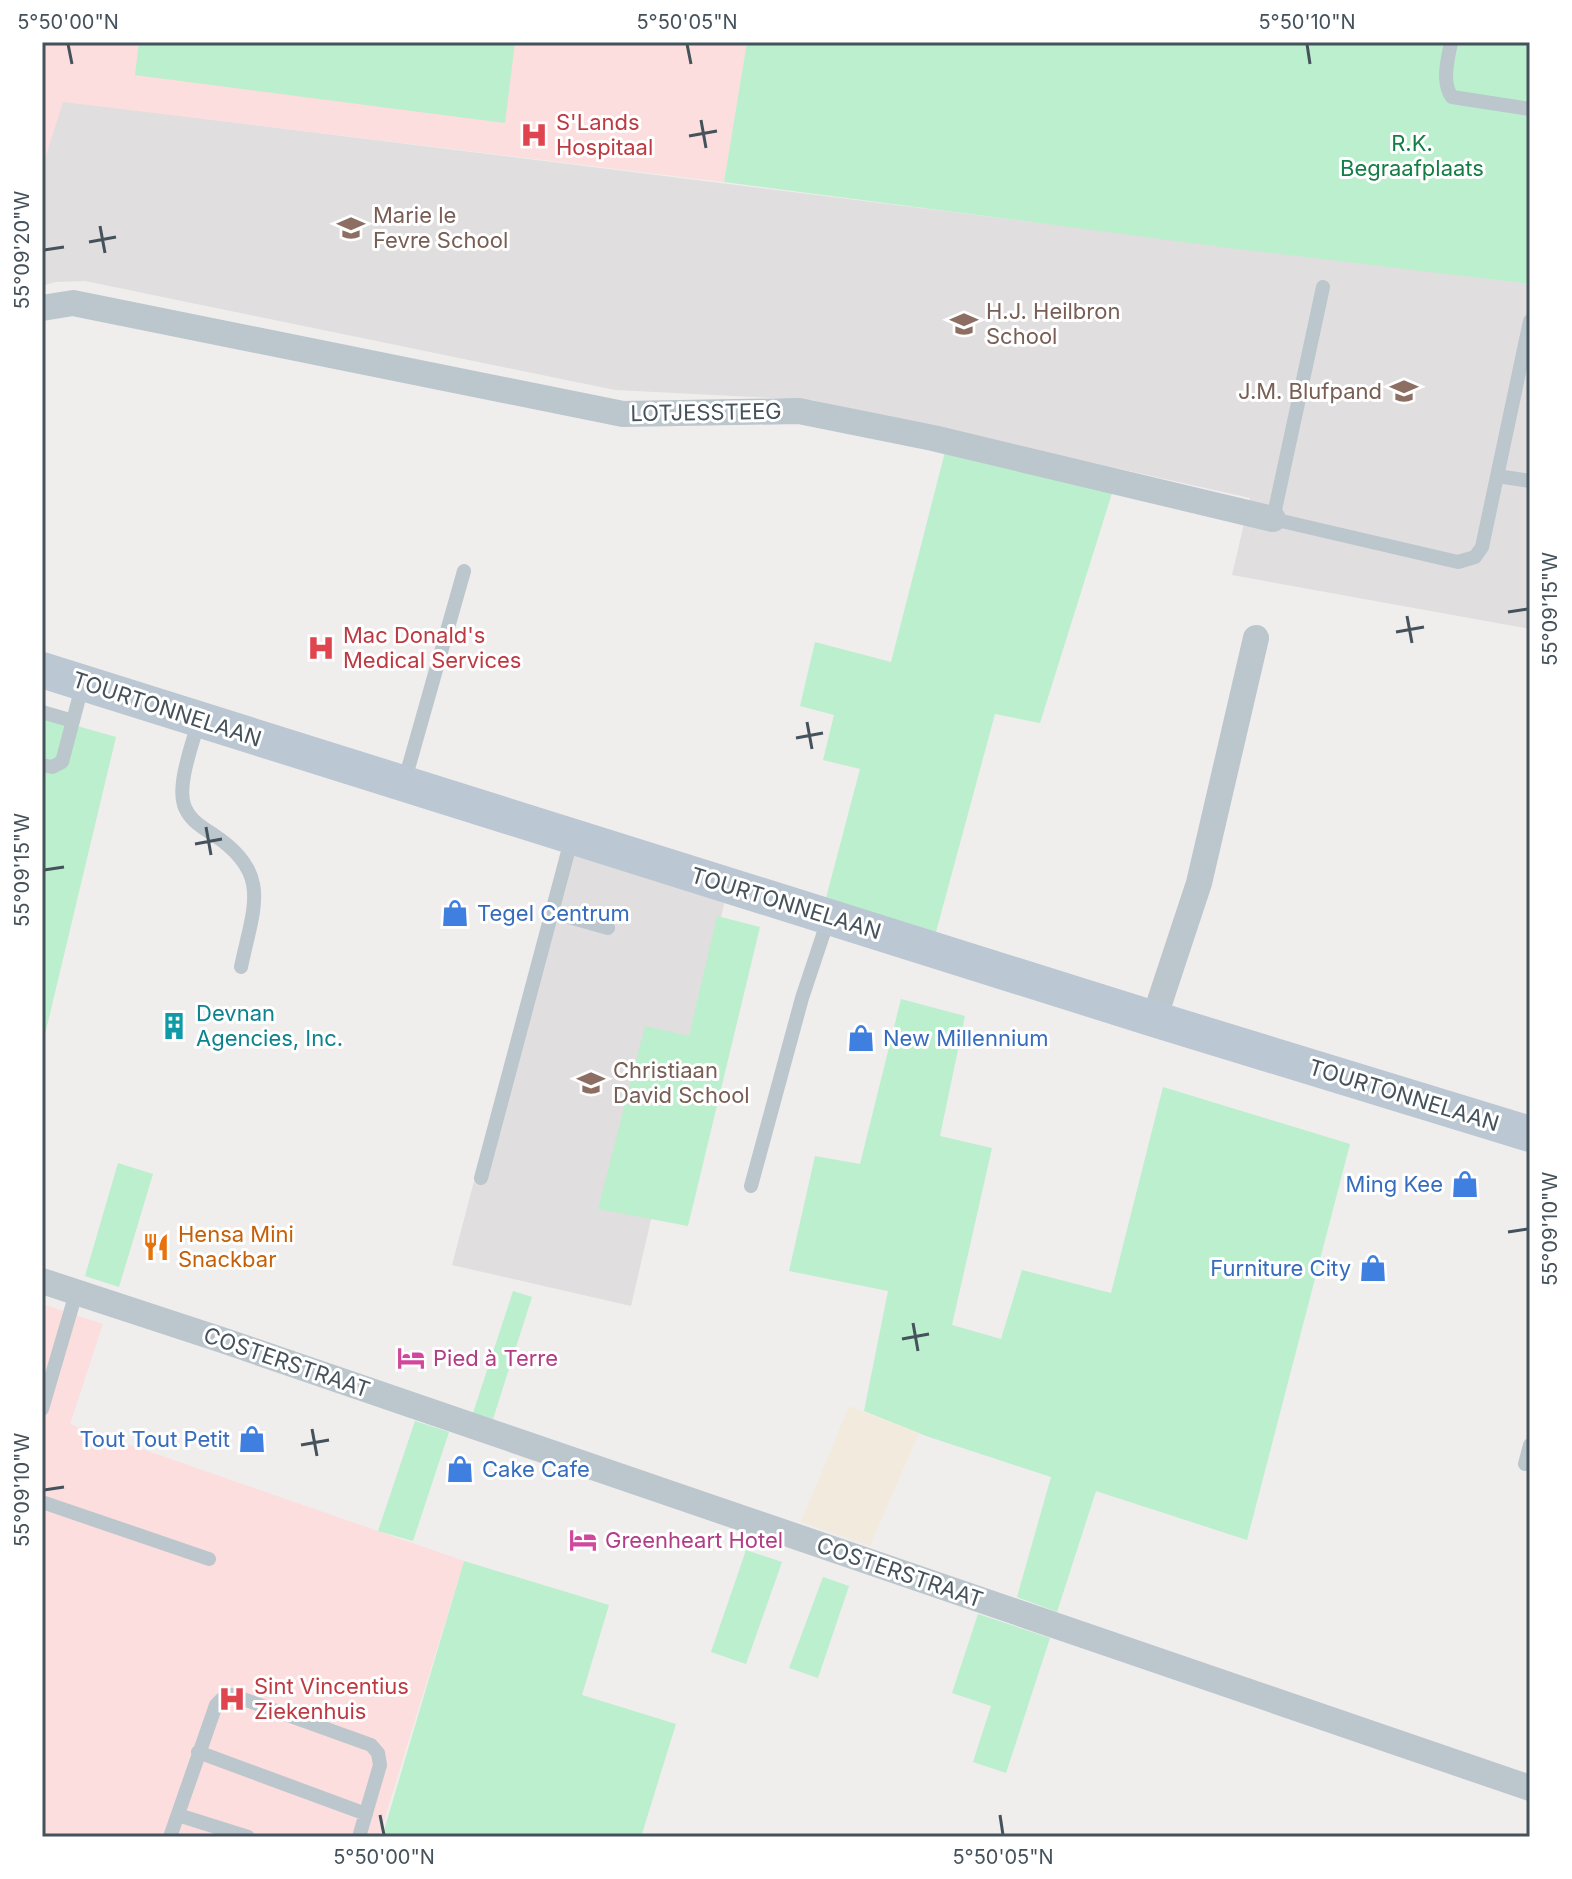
<svg xmlns="http://www.w3.org/2000/svg" width="1572" height="1879" font-family="Inter,sans-serif">
	<style>
		.education { fill: #e1dedf }
		.medical { fill: #fbdedd }
		.green { fill: #bbefcd }
		.sand { fill: #f2ebdd }
		.lines { fill: none; stroke-linecap: round; stroke-linejoin: round }
		.lane { stroke: #bbc6cd; stroke-width: 14 }
		.street { stroke: #bbc6cd; stroke-width: 26 }
		.secondary { stroke: #bbc7d2; stroke-width: 36 }
		.ticks { fill: none; stroke: #45525b; stroke-width: 3 }
		.labels { text-anchor: middle; stroke-width: 6; stroke-linejoin: round; paint-order: stroke }
		.health-label { font-size: 22px; fill: #be3a42; stroke: #fff; text-anchor: start }
		.park-label { font-size: 22px; fill: #157d46; stroke: #fff }
		.education-label { font-size: 22px; fill: #785e54; stroke: #fff; text-anchor: start }
		.street-label { font-size: 22px; fill: #45525b; stroke: #fff }
		.shop-label { font-size: 22px; fill: #366cbe; stroke: #fff; text-anchor: start }
		.culture-label { font-size: 22px; fill: #0d838f; stroke: #fff; text-anchor: start }
		.food-label { font-size: 22px; fill: #c56008; stroke: #fff; text-anchor: start }
		.hotel-label { font-size: 22px; fill: #b23c85; stroke: #fff; text-anchor: start }
		.neatline { fill: none; stroke: #45525b; stroke-width: 3 }
		.ticks-label { font-size: 20px; text-anchor: middle; fill: #45525b }
	</style>
	<rect width="100%" height="100%" fill="#f0eded"/>
	<path class="education" d="M62 101 1530 284V629L1232 575 1250 498 812 400 615 390 85 281 55 282 42 286V168Z
		M561 850 725 900 631 1306 452 1265Z"/>
	<path class="medical" d="M42 42H747L724 182 63 102 42 168Z
		M42 1304 103 1324 70 1424 464 1561 379 1837H42Z"/>
	<path class="green" d="M139 42H515L505 123 135 75Z
		M747 42H1530V284L1222 247 724 182Z
		M946 448 1113 490 1040 723 995 714 936 932 826 898 860 769 823 760 834 715 800 706 815 642 891 662Z
		M42 716 116 737 42 1047Z
		M717 916 760 927 688 1226 598 1209 645 1026 689 1036Z
		M901 999 965 1016 940 1136 992 1148 952 1325 1001 1339 1022 1270 1111 1293 1163 1087 1350 1144 1247 1540 1096 1491 1057 1612 1017 1597 1051 1477 926 1436 864 1411 888 1291 789 1271 815 1156 860 1164Z
		M118 1163 153 1174 119 1287 85 1276Z
		M513 1291 532 1297 493 1419 473 1413Z
		M415 1421 449 1432 413 1541 378 1531Z
		M746 1550 782 1562 746 1664 711 1652Z
		M464 1561 609 1605 582 1695 676 1724 641 1837H382Z
		M823 1577 849 1586 818 1678 789 1668Z
		M978 1614 1050 1638 1006 1773 973 1762 991 1706 952 1693Z"/>
	<path class="sand" d="M849 1406 919 1433 870 1546 801 1522Z"/>
	<g class="lines">
		<path class="lane" d="M1451 42C1448 59 1441 82 1452 97L1530 109
			M1323 287 1273 519 1458 562 1475 557 1482 547 1530 321
			M1497 476 1530 481
			M42 712 73 721
			M199 720C193 742 177 784 184 805 189 820 202 827 214 835 273 874 253 908 241 967
			M42 765 52 767 62 762 83 683
			M404 783 464 571
			M551 912 608 928
			M481 1178 572 837
			M751 1186 802 998 829 917
			M42 1409 76 1293
			M1525 1464 1530 1445
			M42 1502 209 1559
			M198 1752 366 1814
			M178 1815 248 1837
			M170 1837 216 1705 223 1698 232 1695 371 1745 378 1753 380 1765 359 1837"/>
		<path class="street" d="M42 308 73 303 623 414 799 411 933 438 1273 519
			M1154 1019 1199 883 1256 638
			M42 1281 225 1341 1530 1788"/>
		<path class="secondary" d="M42 670 1154 1019 1530 1134"/>
	</g>
	<path class="ticks" d="M68 44 72 64M687 44 691 64M1307 44 1310 64M701 120 706 148M689 136 717 131M100 226 105 253M89 242 116 237M44 250 64 247M1508 612 1528 609M1407 616 1412 643M1396 632 1424 627M807 722 812 749M796 738 823 733M206 827 211 855M195 844 222 839M44 870 64 867M1508 1232 1528 1229M913 1323 918 1351M902 1339 929 1334M312 1429 317 1456M301 1445 329 1440M44 1490 64 1487M380 1815 384 1835M1000 1815 1003 1835"/>
	<defs>
		<g id="hospital-bare" transform="scale(2.16)"><path d="M-5-5h3v3.5h4V-5h3V5h-3V1.5h-4V5h-3Z" fill="#e0444e" stroke="#fff" stroke-width="2.5" paint-order="stroke"/></g>
		<g id="school-bare" transform="scale(2.16)"><path d="M0-5L7-2L0 1L-7-2ZM-4 1L0 2.5L4 1V4Q0 6-4 4Z" fill="#8d6e63" stroke="#fff" stroke-width="2.5" paint-order="stroke"/></g>
		<g id="shop-bare" transform="scale(2.16)"><path d="M-5-2.5h2.3a2.7 3.5 0 0 1 5.4 0H5L5.5 6h-11ZM-1.5-2.5h3a1.5 2.3 0 0 0-3 0Z" fill="#3f7fe0" stroke="#fff" stroke-width="2.5" paint-order="stroke"/></g>
		<g id="building-bare" transform="scale(2.16)"><path d="M-4-6H4V6H1V3H-1V6H-4ZM-2.5-4.3h1.7v1.8h-1.7ZM.8-4.3h1.7v1.8H.8ZM-2.5-1h1.7V.8h-1.7ZM.8-1h1.7V.8H.8Z" fill="#0f9aa8" stroke="#fff" stroke-width="2.5" paint-order="stroke"/></g>
		<g id="restaurant-bare" transform="scale(2.16)"><path d="M-5-6h1v4h1v-4h1v4h1v-4h1v5L-1.5 .5V6h-2V.5L-5-1ZM5-6V6H3V1.5H1.5Q1.5-4 5-6Z" fill="#e8710a" stroke="#fff" stroke-width="2.5" paint-order="stroke"/></g>
		<g id="hotel-bare" transform="scale(2.16)"><path d="M-6-4.5h1.5V1H6V5H4.5V3h-9V5H-6ZM-4 0a1.8 1.8 0 1 1 3.6 0ZM.5 0V-2.5h3Q6-2.5 6 0Z" fill="#d1479c" stroke="#fff" stroke-width="2.5" paint-order="stroke"/></g>
	</defs>
	<g fill-rule="evenodd">
		<use href="#hospital-bare" x="534" y="135"/>
		<use href="#school-bare" x="351" y="228"/>
		<use href="#school-bare" x="964" y="324"/>
		<use href="#school-bare" x="1404" y="391"/>
		<use href="#hospital-bare" x="321" y="648"/>
		<use href="#shop-bare" x="455" y="913"/>
		<use href="#building-bare" x="174" y="1026"/>
		<use href="#shop-bare" x="861" y="1038"/>
		<use href="#school-bare" x="591" y="1083"/>
		<use href="#shop-bare" x="1465" y="1184"/>
		<use href="#restaurant-bare" x="156" y="1247"/>
		<use href="#shop-bare" x="1373" y="1268"/>
		<use href="#hotel-bare" x="411" y="1358"/>
		<use href="#shop-bare" x="252" y="1439"/>
		<use href="#shop-bare" x="460" y="1469"/>
		<use href="#hotel-bare" x="583" y="1540"/>
		<use href="#hospital-bare" x="232" y="1699"/>
	</g>
	<g class="labels">
		<g class="health-label">
			<text x="556" y="130">S'Lands<tspan x="556" dy="25">Hospitaal</tspan></text>
			<text x="343" y="643">Mac Donald's<tspan x="343" dy="25">Medical Services</tspan></text>
			<text x="254" y="1694">Sint Vincentius<tspan x="254" dy="25">Ziekenhuis</tspan></text>
		</g>
		<g class="park-label">
			<text x="1412" y="151">R.K.<tspan x="1412" dy="25">Begraafplaats</tspan></text>
		</g>
		<g class="education-label">
			<text x="373" y="223">Marie le<tspan x="373" dy="25">Fevre School</tspan></text>
			<text x="986" y="319">H.J. Heilbron<tspan x="986" dy="25">School</tspan></text>
			<text x="1382" y="399" text-anchor="end">J.M. Blufpand</text>
			<text x="613" y="1078">Christiaan<tspan x="613" dy="25">David School</tspan></text>
		</g>
		<g class="street-label">
			<text transform="translate(706 412) rotate(-1)" y="8">LOTJESSTEEG</text>
			<text transform="translate(167 709) rotate(18)" y="8">TOURTONNELAAN</text>
			<text transform="translate(786 903) rotate(17)" y="8">TOURTONNELAAN</text>
			<text transform="translate(1404 1095) rotate(17)" y="8">TOURTONNELAAN</text>
			<text transform="translate(287 1362) rotate(19)" y="8">COSTERSTRAAT</text>
			<text transform="translate(900 1572) rotate(19)" y="8">COSTERSTRAAT</text>
		</g>
		<g class="shop-label">
			<text x="477" y="921">Tegel Centrum</text>
			<text x="883" y="1046">New Millennium</text>
			<text x="1443" y="1192" text-anchor="end">Ming Kee</text>
			<text x="1351" y="1276" text-anchor="end">Furniture City</text>
			<text x="230" y="1447" text-anchor="end">Tout Tout Petit</text>
			<text x="482" y="1477">Cake Cafe</text>
		</g>
		<g class="culture-label">
			<text x="196" y="1021">Devnan<tspan x="196" dy="25">Agencies, Inc.</tspan></text>
		</g>
		<g class="food-label">
			<text x="178" y="1242">Hensa Mini<tspan x="178" dy="25">Snackbar</tspan></text>
		</g>
		<g class="hotel-label">
			<text x="433" y="1366">Pied à Terre</text>
			<text x="605" y="1548">Greenheart Hotel</text>
		</g>
	</g>
	<rect width="1572" height="1879" fill="none" stroke="#ffffff" stroke-width="88"/>
	<rect x="44" y="44" width="1484" height="1791" class="neatline"/>
	<g class="ticks-label">
		<text x="68" y="29">5°50'00"N</text>
		<text x="687" y="29">5°50'05"N</text>
		<text x="1307" y="29">5°50'10"N</text>
		<text transform="translate(22 250) rotate(-90)" y="7">55°09'20"W</text>
		<text transform="translate(1550 609) rotate(-90)" y="7">55°09'15"W</text>
		<text transform="translate(22 870) rotate(-90)" y="7">55°09'15"W</text>
		<text transform="translate(1550 1229) rotate(-90)" y="7">55°09'10"W</text>
		<text transform="translate(22 1490) rotate(-90)" y="7">55°09'10"W</text>
		<text x="384" y="1864">5°50'00"N</text>
		<text x="1003" y="1864">5°50'05"N</text>
	</g>
</svg>
